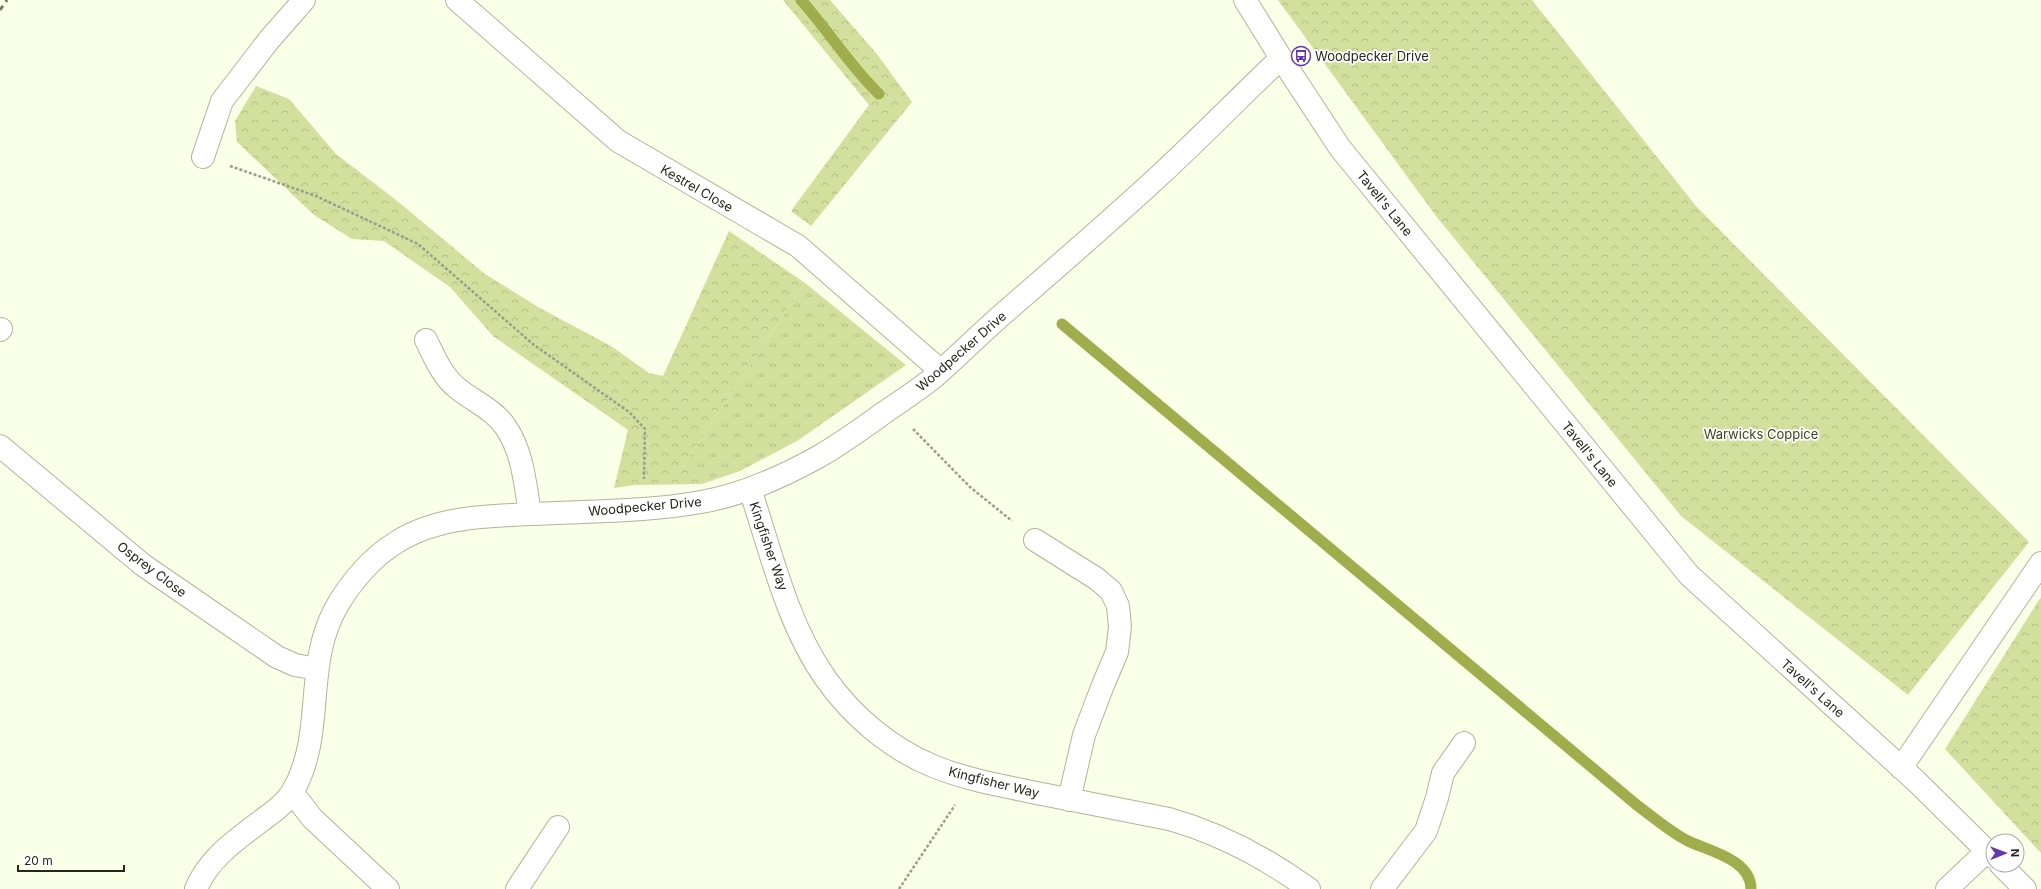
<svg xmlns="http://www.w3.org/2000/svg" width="2041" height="889" font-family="Inter,sans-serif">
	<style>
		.grass { fill: url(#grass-tufts) }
		.forest { fill: url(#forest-crowns) }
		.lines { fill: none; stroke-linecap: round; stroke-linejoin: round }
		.stream { stroke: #9fad4c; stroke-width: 11 }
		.minor-casing { stroke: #afb598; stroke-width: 24 }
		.path { stroke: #9a9e8c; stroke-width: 2.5; stroke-dasharray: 3 2; stroke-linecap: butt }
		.minor { stroke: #fff; stroke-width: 22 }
		.rail { stroke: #747767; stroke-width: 3; stroke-dasharray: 5 5; stroke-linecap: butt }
		.labels { text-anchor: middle; stroke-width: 3.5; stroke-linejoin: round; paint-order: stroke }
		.poi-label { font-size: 13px; fill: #25271c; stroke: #fff; text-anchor: start }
		.street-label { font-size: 13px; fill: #25271c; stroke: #fff }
		.park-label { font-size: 13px; fill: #3e441c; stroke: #fff }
	</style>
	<defs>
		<pattern id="grass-tufts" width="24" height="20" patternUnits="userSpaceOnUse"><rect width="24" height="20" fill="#d3df9c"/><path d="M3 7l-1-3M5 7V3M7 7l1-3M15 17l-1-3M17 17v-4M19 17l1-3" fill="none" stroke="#b5bf86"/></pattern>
		<pattern id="forest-crowns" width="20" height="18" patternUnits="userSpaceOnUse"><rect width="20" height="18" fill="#d3df9c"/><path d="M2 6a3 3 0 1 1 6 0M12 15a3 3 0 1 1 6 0" fill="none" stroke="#b5bf86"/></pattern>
	</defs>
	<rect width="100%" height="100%" fill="#faffe7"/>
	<path class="grass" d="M805 283 906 365 797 441 740 471 702 484 683 466Z"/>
	<path class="forest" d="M783 0H830L876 53 912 102 811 226 791 211 869 105Z
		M1278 0H1532L1696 206 2029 542 1908 695 1681 516 1436 216Z
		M256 86 289 99 336 154 396 200 485 274 538 307 611 346 649 373 663 376 729 231 805 283 683 466 702 484 635 485 614 488 628 430 493 336 450 287 384 241 352 239 314 215 237 142 235 121Z
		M2041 597V853L1945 749Z"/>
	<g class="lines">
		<path class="stream" d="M801 0C828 30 849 65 879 94
			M1062 324 1638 806C1653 817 1669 831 1686 840 1708 851 1751 859 1751 889"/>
		<g class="minor-casing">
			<path id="minor" d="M457 0 618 141 798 246 941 371
				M1245 0 1281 58 1340 148 1689 575 1916 781 1993 857
				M203 157 222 101 269 40 304 0
				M0 330 1 329
				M426 340C434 356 442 376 457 388 473 401 493 409 505 426 523 452 525 483 530 514
				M0 446 143 565 277 657 295 665 317 669
				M750 489C771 552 787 624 826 679 852 716 891 749 933 766 969 781 1009 787 1047 795 1087 803 1128 811 1169 819 1219 833 1266 858 1309 889
				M1035 540 1097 579 1111 591 1118 606 1120 627 1117 652 1103 685 1084 735 1069 800
				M1901 768 2041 563
				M292 792 312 818 388 889
				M2001 865 2025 889
				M196 889C208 859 236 840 261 821 273 812 285 804 293 791 326 733 303 665 337 606 351 582 373 556 397 542 436 517 487 516 532 514 588 511 646 512 701 502 742 495 782 477 818 457 841 444 863 428 885 412 901 401 918 390 933 378 957 357 980 334 1004 313 1056 268 1108 223 1159 176 1200 138 1240 97 1281 58
				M517 889 558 827
				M1382 889 1426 831 1437 798 1443 773 1464 743
				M1947 889 1987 851"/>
		</g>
		<path class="path" d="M230 166 316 196 418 244 534 345 629 412 645 429 644 479
			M913 429 970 487 1012 521
			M899 889 955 805"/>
		<use href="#minor" class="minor"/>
		<path class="rail" d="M0 10 7 0"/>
	</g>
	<defs>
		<g id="bus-ring" transform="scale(1)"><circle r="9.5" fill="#fff" stroke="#6637ae" stroke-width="1.5"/><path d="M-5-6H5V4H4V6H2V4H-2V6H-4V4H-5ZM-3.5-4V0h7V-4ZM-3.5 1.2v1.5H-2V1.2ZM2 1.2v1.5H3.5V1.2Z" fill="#6637ae"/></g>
	</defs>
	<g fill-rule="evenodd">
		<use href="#bus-ring" x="1301" y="56"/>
	</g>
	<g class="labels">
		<g class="poi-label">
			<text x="1315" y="61">Woodpecker Drive</text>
		</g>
		<g class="street-label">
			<text transform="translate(697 188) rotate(30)" y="5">Kestrel Close</text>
			<text transform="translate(1385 203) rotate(51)" y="5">Tavell's Lane</text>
			<text transform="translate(961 351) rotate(-41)" y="5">Woodpecker Drive</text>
			<text transform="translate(1590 454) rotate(51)" y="5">Tavell's Lane</text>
			<text transform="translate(645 506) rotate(-5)" y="5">Woodpecker Drive</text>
			<text transform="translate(769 546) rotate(71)" y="5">Kingfisher Way</text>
			<text transform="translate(152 569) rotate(37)" y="5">Osprey Close</text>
			<text transform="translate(1813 688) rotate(42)" y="5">Tavell's Lane</text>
			<text transform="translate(994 782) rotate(14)" y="5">Kingfisher Way</text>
		</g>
		<g class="park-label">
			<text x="1761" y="439">Warwicks Coppice</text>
		</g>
	</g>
	<g transform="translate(2005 853) rotate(89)"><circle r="19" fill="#ffffff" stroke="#a8a9a4"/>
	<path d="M0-3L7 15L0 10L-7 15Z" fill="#6637ae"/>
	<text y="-6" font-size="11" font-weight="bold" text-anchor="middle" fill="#25271c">N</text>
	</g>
	<path d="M18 865v6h106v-6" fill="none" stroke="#25271c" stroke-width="2"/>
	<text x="24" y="865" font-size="12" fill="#25271c" stroke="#ffffff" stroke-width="3" paint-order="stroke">20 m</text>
</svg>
